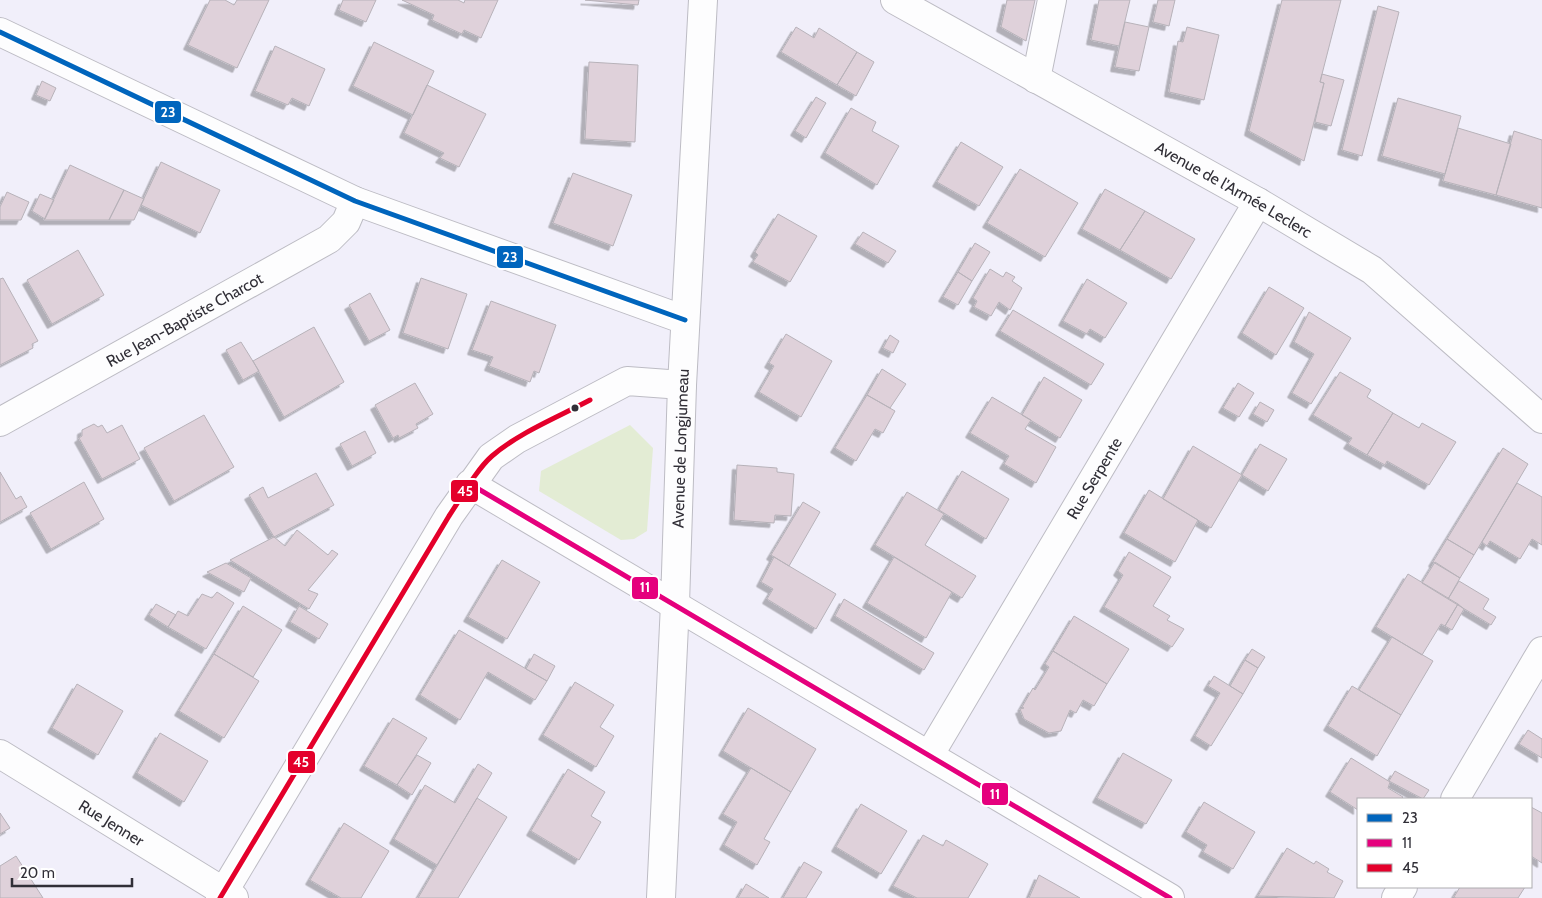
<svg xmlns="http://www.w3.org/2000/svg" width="1542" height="898" font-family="Cabin,sans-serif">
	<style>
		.green { fill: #e3ecd4 }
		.building { fill: #dfd1da; stroke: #b7b2b9; filter: url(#shadow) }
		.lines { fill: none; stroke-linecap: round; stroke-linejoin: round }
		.street-casing { stroke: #bdbcc4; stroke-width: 30 }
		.secondary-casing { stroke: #bdbcc4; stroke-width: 30 }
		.street { stroke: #fdfdfe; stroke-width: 28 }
		.secondary { stroke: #fdfdfe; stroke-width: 28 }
		.bus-1-casing { stroke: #fff; stroke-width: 9 }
		.bus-2-casing { stroke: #fff; stroke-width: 9 }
		.bus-3-casing { stroke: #fff; stroke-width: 9 }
		.bus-1 { stroke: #0065bd; stroke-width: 5 }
		.bus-2 { stroke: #e5007d; stroke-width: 5 }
		.bus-3 { stroke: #e4002b; stroke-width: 5 }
		.bus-dot { fill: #312f37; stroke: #fff; stroke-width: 2 }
		.labels { text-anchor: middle; stroke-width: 5; stroke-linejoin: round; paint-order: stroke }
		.street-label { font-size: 16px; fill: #312f37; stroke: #fff }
		.line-badge { stroke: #fff; stroke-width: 2 }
		.badge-label { font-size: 14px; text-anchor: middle; font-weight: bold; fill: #fff }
	</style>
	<defs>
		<filter id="shadow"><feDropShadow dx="-4.5" dy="4.5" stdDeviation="0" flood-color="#0004"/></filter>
	</defs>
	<rect width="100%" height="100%" fill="#f1effa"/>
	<path class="green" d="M630 425 653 448 647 531 634 539 621 540 539 491 541 471Z"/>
	<path class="building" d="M210 0H225L234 5 237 0H269L237 68 188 45Z
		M343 0H376L366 22 339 10Z
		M402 0H458L464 3 465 0H498L481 38 464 30 462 34 432 20 434 15Z
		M585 0H639L638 5Z
		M1007 0H1035L1026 41 1001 27Z
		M1099 0H1130L1119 46 1091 40Z
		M1158 0H1175L1169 26 1153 22Z
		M1282 0H1341L1320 82 1324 83 1304 161 1249 131Z
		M1378 6 1399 12 1362 156 1342 150Z
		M1125 22 1149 27 1139 71 1115 67Z
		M796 27 814 38 819 28 857 52 837 85 781 52Z
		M1187 27 1219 35 1204 100 1169 92 1178 41 1183 42Z
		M374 42 434 71 413 115 353 86Z
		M275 46 325 69 309 106 292 98 288 105 255 91Z
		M857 52 874 62 856 96 837 85Z
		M589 62 638 65 635 142 585 139Z
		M1322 74 1344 80 1331 126 1315 122 1324 83 1320 82Z
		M42 81 56 88 50 101 36 95Z
		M427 85 486 114 459 167 440 158 444 153 404 133Z
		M816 97 826 103 806 138 795 131Z
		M1398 98 1461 116 1445 174 1382 156Z
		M851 108 876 122 872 131 899 146 877 185 825 153Z
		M1458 128 1511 144 1496 195 1443 181Z
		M1514 131 1542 140V208L1496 195Z
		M961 142 1003 167 979 206 937 182Z
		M161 162 220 190 200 233 141 205Z
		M70 165 124 190 109 220H44Z
		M1020 169 1078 203 1045 257 987 223Z
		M573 173 632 195 613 246 553 223Z
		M1105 189 1145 211 1120 250 1082 229Z
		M124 190 144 199 141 205 134 220H109Z
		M7 192 29 202 21 220H0V207Z
		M40 194 54 200 45 219 32 211Z
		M1145 211 1195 239 1171 279 1120 250Z
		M778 214 817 236 790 282 753 262 758 255 755 252Z
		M863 232 896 251 888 263 855 244Z
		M975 243 990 252 972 281 958 272Z
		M78 250 104 295 52 324 27 280Z
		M990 269 1003 277 1006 272 1015 277 1012 281 1022 288 1010 310 999 302 991 316 974 307 977 301 973 298Z
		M958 272 972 281 958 305 943 297Z
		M3 278 38 341 32 344 33 348 0 365V279Z
		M421 278 467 294 448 349 403 333Z
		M1087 279 1127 303 1105 338 1090 329 1087 334 1063 321Z
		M1269 287 1304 308 1276 355 1242 333Z
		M370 293 390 330 369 341 349 305Z
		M491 301 556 325 539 373 534 371 530 382 489 366 493 357 472 350Z
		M1013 310 1104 364 1091 385 1000 331Z
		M1309 312 1351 338 1311 404 1292 393 1314 354 1294 342Z
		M314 327 344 382 284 417 253 361Z
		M786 334 832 361 801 417 759 392 774 366 769 363Z
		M890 335 899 341 893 353 883 348Z
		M241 342 259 371 243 380 226 350Z
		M882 369 906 384 890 408 867 395Z
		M1340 372 1371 390 1367 397 1393 413 1367 455 1348 444 1352 438 1313 415Z
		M1044 377 1082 400 1060 438 1022 415Z
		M415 383 433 414 416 424 418 428 399 438 398 435 393 438 375 405Z
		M1238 383 1254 393 1239 417 1223 408Z
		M867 395 895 411 883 433 875 429 856 461 835 448Z
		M992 397 1031 420 1025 429 1056 447 1036 483 1004 464 1009 456 970 433Z
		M1260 402 1274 410 1267 422 1253 414Z
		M1393 413 1419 428 1422 423 1456 442 1429 485 1387 461 1385 465 1367 455Z
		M204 415 234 467 174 501 144 448Z
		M94 424 98 427 102 425 107 433 122 425 140 459 102 479 79 438 82 436V430Z
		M365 431 376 453 352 466 340 444Z
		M1260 444 1287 459 1268 491 1242 475Z
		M1193 446 1242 475 1211 528 1163 499Z
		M1503 448 1528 464 1474 555 1447 539Z
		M737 465 777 468V472L794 474 791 516 775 515 774 523 734 520Z
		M962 471 1009 499 986 539 939 510Z
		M0 472 16 499 21 496 27 507 0 522Z
		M316 473 334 505 274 537 249 495 263 487 268 498Z
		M84 482 104 519 51 549 30 513Z
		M1517 483 1542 497V545L1532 539 1520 559 1490 541 1487 546 1482 542Z
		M1149 490 1198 520 1175 562 1124 533Z
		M907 492 944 514 925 545 976 576 962 598 875 545Z
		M803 502 820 512 789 566 771 555Z
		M297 530 328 555 332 550 338 554 308 590 318 594 309 609 230 560 274 537 285 546Z
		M1447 539 1474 555 1460 578 1433 562Z
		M1129 552 1171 577 1153 606 1170 616 1167 620 1184 629 1172 647 1104 607 1123 575 1118 571Z
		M774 557 836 594 816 629 767 599 773 589 761 582Z
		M894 557 952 592 926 638 867 603Z
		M502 560 540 582 507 639 468 617Z
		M1435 562 1460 578 1448 599 1422 583Z
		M226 563 251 578 244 592 207 572Z
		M1408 574 1458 604 1445 626 1441 624 1422 655 1376 627Z
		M1459 581 1489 599 1483 609 1496 617 1491 625 1448 599Z
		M217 592 234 603 206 649 168 627 178 611 188 616 202 594 212 598Z
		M844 599 934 653 924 670 835 616Z
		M156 604 176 615 168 627 149 615Z
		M1458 604 1464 609 1452 630 1445 626Z
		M243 606 282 630 253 677 214 654Z
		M299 606 328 624 319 639 290 622Z
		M1074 616 1129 649 1107 684 1053 651Z
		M459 630 547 681 535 700 488 672 460 720 420 695Z
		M1392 637 1433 661 1401 715 1359 690Z
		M1252 649 1265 657 1258 668 1245 660Z
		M1053 651 1107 684 1094 706 1083 700 1076 713 1070 710 1061 731 1049 733 1024 719 1020 709 1024 708 1022 707 1033 688 1035 690 1049 667 1045 664Z
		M214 654 259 681 224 738 179 711Z
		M534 654 555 666 547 681 526 669Z
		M1245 660 1258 668 1243 694 1230 686Z
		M1214 676 1243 694 1211 746 1195 736 1220 693 1208 686Z
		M575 682 614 705 600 727 614 736 596 767 543 735Z
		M77 684 123 711 98 755 52 728Z
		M1352 686 1401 715 1377 756 1328 726Z
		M748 708 816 749 791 792 723 751Z
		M393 718 427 738 397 785 364 766Z
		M1528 730 1542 739V758L1519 744Z
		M160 733 208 761 184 802 137 773Z
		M1123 753 1172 780 1146 824 1097 798Z
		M417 755 431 763 412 795 397 785Z
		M1351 758 1390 782 1388 788 1403 797 1401 799H1358V810L1330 792Z
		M478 764 492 773 437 865 394 839 425 785 455 803Z
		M751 768 791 792 764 839 770 842 757 865 724 845 737 822 723 814Z
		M568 769 605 792 591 816 601 822 579 860 531 831Z
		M1395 771 1429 790 1423 799 1389 781Z
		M477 798 507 817 458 898H418Z
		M1204 802 1255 832 1233 869 1203 852 1207 845 1186 832Z
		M861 804 907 831 881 874 836 847Z
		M1531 807 1542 813V863L1531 856Z
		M0 813 10 828 0 834Z
		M344 823 389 851 361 898H341L310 880Z
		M923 835 943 846 946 840 988 864 968 898H917L893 886Z
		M1287 848 1314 864 1316 861 1329 869 1327 872 1343 881 1334 898 1258 896Z
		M16 856 43 898H0V866Z
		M804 862 822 872 806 898H783Z
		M1039 875 1080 898H1029Z
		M746 884 769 898H738Z
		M1460 887H1525L1518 898H1456L1454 897Z"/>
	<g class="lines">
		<g class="street-casing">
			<g id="street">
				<path d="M0 32 355 201 685 320"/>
				<path d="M1036 79 1052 0"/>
				<path id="s1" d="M0 422 329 239 346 222 355 201"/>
				<path d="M470 484 1170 898"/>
				<path id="s2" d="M0 754 234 898"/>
				<path id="s3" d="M930 754 1258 202"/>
				<path d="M1455 799 1542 651"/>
				<path d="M220 898 449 516 491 457 517 439 627 381 682 385"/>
				<path d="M1396 898 1403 887"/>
			</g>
		</g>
		<g class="secondary-casing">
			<g id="secondary">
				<path id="s4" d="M895 0 1258 202 1372 270 1542 419"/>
				<path id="s5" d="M661 898 675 604 682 385 703 0"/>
			</g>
		</g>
		<use href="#street" class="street"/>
		<use href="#secondary" class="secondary"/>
		<g class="bus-1-casing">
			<path id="bus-1" d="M0 32 355 201 685 320"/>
		</g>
		<g class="bus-2-casing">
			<path id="bus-2" d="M470 484 1170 898"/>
		</g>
		<g class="bus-3-casing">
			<path id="bus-3" d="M220 898 449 516C461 498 476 470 492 456 520 432 558 417 590 400"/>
		</g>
		<use href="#bus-1" class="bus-1"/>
		<use href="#bus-2" class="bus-2"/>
		<use href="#bus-3" class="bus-3"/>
	</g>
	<circle class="bus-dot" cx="575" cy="408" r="4.5"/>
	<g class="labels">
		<g class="street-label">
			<text dy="6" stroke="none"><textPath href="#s4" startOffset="388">Avenue de l'Armée Leclerc</textPath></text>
			<text dy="6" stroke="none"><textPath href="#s1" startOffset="211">Rue Jean-Baptiste Charcot</textPath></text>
			<text dy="6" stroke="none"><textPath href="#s5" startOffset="450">Avenue de Longjumeau</textPath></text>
			<text dy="6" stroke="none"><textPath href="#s3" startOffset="321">Rue Serpente</textPath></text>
			<text dy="6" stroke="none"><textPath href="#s2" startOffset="131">Rue Jenner</textPath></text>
		</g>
	</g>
	<g class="line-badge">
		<rect x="154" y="100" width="28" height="24" rx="5" fill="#0065bd"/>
		<rect x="496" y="245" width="28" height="24" rx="5" fill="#0065bd"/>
		<rect x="450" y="479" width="29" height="24" rx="5" fill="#e4002b"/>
		<rect x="631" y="576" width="28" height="24" rx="5" fill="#e5007d"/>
		<rect x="287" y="750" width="29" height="24" rx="5" fill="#e4002b"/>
		<rect x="981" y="782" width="28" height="24" rx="5" fill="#e5007d"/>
	</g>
	<g class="badge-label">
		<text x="168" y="117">23</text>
		<text x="510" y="262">23</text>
		<text x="465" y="496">45</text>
		<text x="645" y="592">11</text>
		<text x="301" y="767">45</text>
		<text x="995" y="799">11</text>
	</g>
	<rect x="1357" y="798" width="175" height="90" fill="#ffffff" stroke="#adacaf"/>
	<rect x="1367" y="814" width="25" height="8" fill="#0065bd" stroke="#adacaf"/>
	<text x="1402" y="823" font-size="15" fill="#312f37">23</text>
	<rect x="1367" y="839" width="25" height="8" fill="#e5007d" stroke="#adacaf"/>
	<text x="1402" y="848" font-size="15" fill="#312f37">11</text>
	<rect x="1367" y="864" width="25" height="8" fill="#e4002b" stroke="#adacaf"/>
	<text x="1402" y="873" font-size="15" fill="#312f37">45</text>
	<path d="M12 878v8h120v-8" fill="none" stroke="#312f37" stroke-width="2.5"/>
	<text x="20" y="878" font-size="15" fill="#312f37" stroke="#ffffff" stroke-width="4" paint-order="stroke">20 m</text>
</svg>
